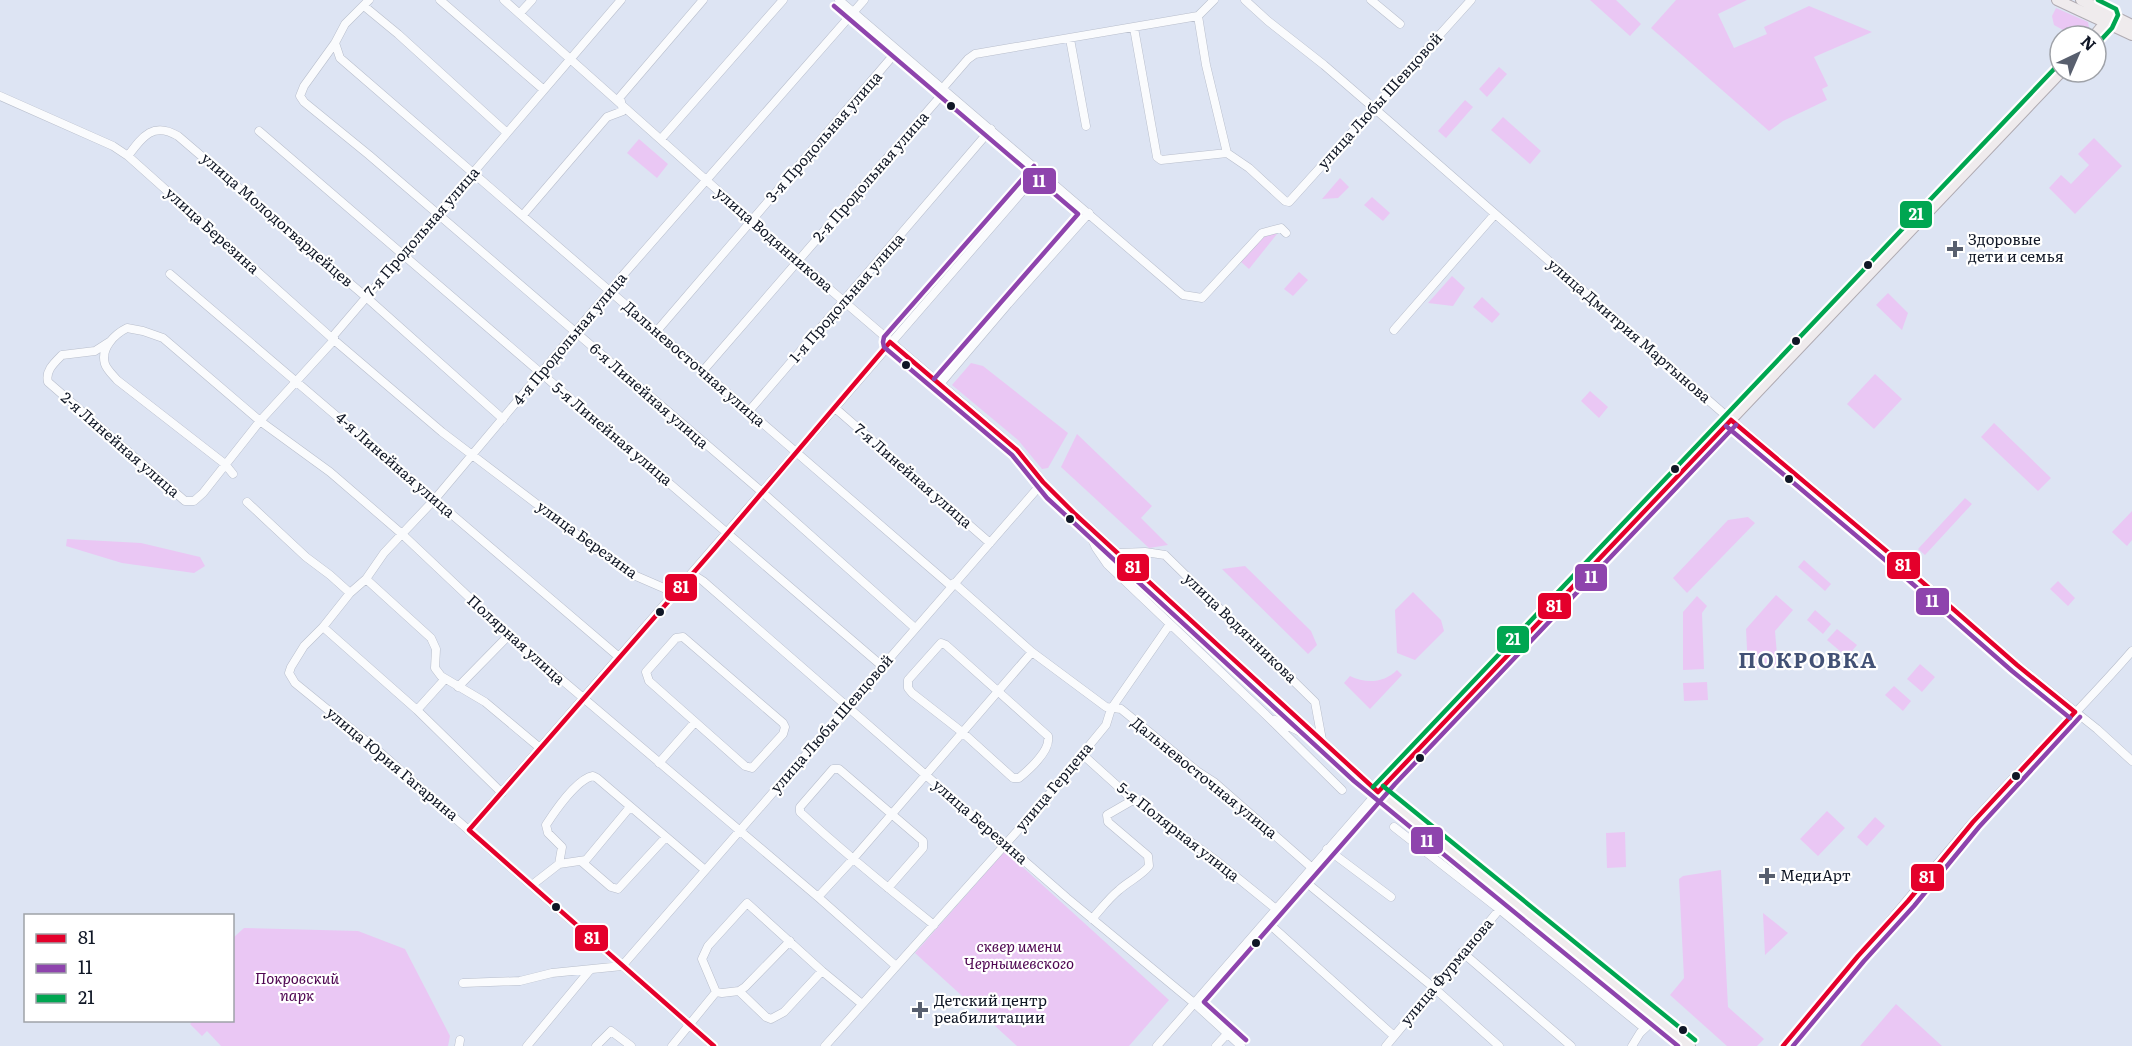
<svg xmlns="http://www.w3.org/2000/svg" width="2132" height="1046" font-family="Literata,serif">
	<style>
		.green { fill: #eac7f4 }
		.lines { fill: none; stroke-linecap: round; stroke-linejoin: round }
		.minor-casing { stroke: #b8becc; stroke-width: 9 }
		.major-casing { stroke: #b0abb2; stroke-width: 12 }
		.minor { stroke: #fafbfd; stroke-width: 8 }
		.major { stroke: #efebed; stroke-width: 10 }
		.bus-1-casing { stroke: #fff; stroke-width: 9 }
		.bus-2-casing { stroke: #fff; stroke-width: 9 }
		.bus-3-casing { stroke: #fff; stroke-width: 9 }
		.bus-1 { stroke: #e4002b; stroke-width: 4.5 }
		.bus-2 { stroke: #8e44ad; stroke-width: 4.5 }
		.bus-3 { stroke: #00a651; stroke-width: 4.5 }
		.bus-dot { fill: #101726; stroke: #fff; stroke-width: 2 }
		.poi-dot { fill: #585f6e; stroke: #fff; stroke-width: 2 }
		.labels { text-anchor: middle; stroke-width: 4.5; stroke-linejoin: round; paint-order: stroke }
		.street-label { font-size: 15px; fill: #101726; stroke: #fff }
		.poi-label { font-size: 15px; fill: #101726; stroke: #fff; text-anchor: start }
		.park-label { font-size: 15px; font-style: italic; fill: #4d0450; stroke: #fff }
		.district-label { font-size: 21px; font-weight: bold; letter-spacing: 1.5px; fill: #425175; stroke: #fff }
		.line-badge { stroke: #fff; stroke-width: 2 }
		.badge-label { font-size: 16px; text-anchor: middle; font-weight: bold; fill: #fff }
	</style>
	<rect width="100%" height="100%" fill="#dde4f3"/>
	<path class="green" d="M1590 0H1616L1641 24 1630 36Z
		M1676 0H1747L1718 14 1734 48 1767 34 1764 27 1809 6 1872 32 1814 57 1828 86 1822 89 1827 100 1783 121 1769 131 1651 28Z
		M2056 8 2088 22 2089 28 2082 36H2074L2054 25 2052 16Z
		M1499 67 1507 74 1487 97 1479 89Z
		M1465 100 1473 107 1446 138 1438 131Z
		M1503 117 1541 151 1530 164 1491 130Z
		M2094 138 2122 166 2075 214 2049 188 2061 175 2071 184 2089 165 2078 154Z
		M639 139 668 164 657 178 627 153Z
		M1340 178 1349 187 1338 198 1322 199Z
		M1372 197 1390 213 1383 221 1364 205Z
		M1271 234H1277L1249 269 1240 261 1260 238Z
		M1299 272 1308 280 1293 296 1284 289Z
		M1452 276 1465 288 1453 306 1428 303Z
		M1888 293 1908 313 1902 330 1876 305Z
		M1482 297 1500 314 1492 323 1473 307Z
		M971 363 983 366 1068 433 1048 468 1042 469 1018 440 952 385Z
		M1875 374 1902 399 1874 429 1847 404Z
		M1590 391 1608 407 1599 418 1581 401Z
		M1994 423 2051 478 2038 491 1981 437Z
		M1077 434 1152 506 1141 518 1168 545 1149 548 1061 467Z
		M1965 498 1972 504 1925 555 1918 549Z
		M2132 511V540L2127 546 2112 532Z
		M1748 517 1755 523 1687 593 1673 578 1728 520Z
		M67 539 141 543 200 557 205 566 194 573 122 563 66 546Z
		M1804 560 1831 584 1825 591 1798 567Z
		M1245 566 1311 631 1317 645 1308 654 1222 569Z
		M2058 581 2075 598 2068 606 2050 589Z
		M1413 592 1441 620 1444 631 1415 660 1397 653 1395 610Z
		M1776 595 1793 610 1775 631 1778 667 1748 669 1746 629Z
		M1697 596 1707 606 1702 613 1704 669 1683 670V612Z
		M1815 610 1831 624 1823 634 1807 620Z
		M1837 629 1857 645 1847 657 1827 640Z
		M1920 664 1935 677 1922 692 1907 679Z
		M1397 670 1402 675 1370 709 1344 683 1350 676C1366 684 1384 683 1397 670Z
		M1707 682 1708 700 1684 701 1683 683Z
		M1894 686 1911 701 1903 711 1885 695Z
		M1827 811 1845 828 1818 856 1800 839Z
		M1875 817 1885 826 1867 846 1857 837Z
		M1625 832 1626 867 1607 868 1606 833Z
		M1005 851 1169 1000 1129 1046H1017L915 953Z
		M1721 870 1728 1007 1764 1039 1757 1046H1727L1670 995 1684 978 1679 879 1683 876Z
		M1763 913 1788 933 1765 955Z
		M244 928 358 931 405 949 450 1036 448 1046H221L207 1031 202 1036 190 1024 193 1021 232 1020 233 938Z
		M1896 1004 1942 1046H1860Z"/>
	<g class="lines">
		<g class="minor-casing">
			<path id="minor" d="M369 0 345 24 335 43 304 86 300 96 304 102 369 155 762 492 915 628
				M440 0 544 90
				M504 0 798 262 1017 450 1043 482 1075 514 1378 792 1157 1046
				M839 0 1183 295 1202 298 1262 233 1281 228 1286 233
				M1245 0 1268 21 1324 65 1390 122 1731 420 1896 559 2017 665 2097 729 2132 761
				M1371 0 1400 24
				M364 6 398 34 506 132
				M520 13 532 0
				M1198 16 1206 65 1227 153 1249 168 1285 201 1289 202 1471 0
				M1134 28 1157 157 1161 160 1227 153
				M1070 39 1086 126
				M335 43 340 58 951 586
				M942 89 968 59 975 54 1198 16 1214 0
				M0 96 113 146 128 156 334 340 442 432 609 559 636 576 666 589 675 586 692 574 703 581 1067 898 1194 1003 1241 1046
				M259 131 882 666
				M661 139 783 0
				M128 156C142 137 153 121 178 136L366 297 503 419
				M523 215 607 117 623 111 620 97 703 0
				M170 274 619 657
				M1394 330 1495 214
				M656 332 897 51
				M109 342 95 351 62 355C54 363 45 371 48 382L185 501H194L203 493 260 421 334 340V335L621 0
				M702 372 945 91
				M940 384 1008 304 1089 213
				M835 408 990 543
				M749 411 991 129
				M233 474 225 464 117 380C113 375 107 370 105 364 100 348 115 334 127 328L143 331 163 338 260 421 330 472 402 534 509 635 818 897 896 966
				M247 502 306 557 330 575 350 593
				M1086 526 1096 548 1107 564 1265 714 1342 790
				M1119 553 1145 552 1165 555 1315 702 1322 740
				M366 579 431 638 436 649 435 668 441 676 485 702 540 748
				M954 583 1032 652 1106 707 1121 709 1197 771 1214 782 1311 867
				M323 627 417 710 502 793
				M683 637 783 723 785 727 783 734 752 768 745 766 649 681 646 672 676 638Z
				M941 643 946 645 1048 736C1051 750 1030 769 1019 778H1013L962 732 912 693 908 688V680Z
				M458 687 509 635
				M417 710 445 679
				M1275 720 1316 739
				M1082 754 1133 800 1218 862 1276 909
				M659 763 695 722
				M1394 827 1499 909 1644 1028
				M469 830 1040 171
				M1327 849 1391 897
				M582 862 611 887 618 889 666 837
				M559 864 586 860 630 807
				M1302 879 1433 987 1499 1046
				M532 885 559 864 562 847 548 833 546 825C555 811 577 779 593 776L597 778 705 870
				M888 888 923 848V841L839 769H833L800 807V812C843 852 889 889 934 925
				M818 897 853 859 1032 652
				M1092 919C1101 909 1109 898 1119 890 1129 881 1141 876 1149 866L1148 856 1108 822 1107 815 1133 800
				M1266 921 1394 1036
				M1462 952 1571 1046
				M822 971 784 1012 771 1019 766 1017 739 991 722 993 716 992 702 959 708 946 747 903 822 971 862 1004
				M463 983 520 981 552 973 622 966 1043 482
				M739 991 745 987 790 941
				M459 1046 460 1040
				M527 1046 590 970
				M596 1046 611 1031 631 1046
				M672 1046 716 992
				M714 1046 382 754 295 683 289 673 291 667 304 646 323 627 350 593 366 579 384 553 435 499 624 274 864 0
				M825 1046 1037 809 1106 725 1111 709 1170 624
				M1216 1046 1227 1034
				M1386 1046 1508 899
				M1632 1046 1640 1033 1656 1018
				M1783 1046C1847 974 1908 898 1971 824 2023 765 2081 710 2132 651"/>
		</g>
		<g class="major-casing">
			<path id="major" d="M2057 0 2132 35
				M2081 0 2132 25
				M2094 36 2109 18
				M1690 1046 1378 792 2061 72"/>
		</g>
		<use href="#minor" class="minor"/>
		<use href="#major" class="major"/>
		<g class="bus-1-casing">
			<path id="bus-1" d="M890 342 1017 450 1043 482 1075 514 1378 792
				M1731 420 1896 559 2017 665 2075 712
				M1378 792 1731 420
				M469 830 715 548 890 342
				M469 830 714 1046
				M1783 1046 1858 956 1908 901 1973 822 2075 712"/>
		</g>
		<g class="bus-2-casing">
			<path id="bus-2" d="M834 6 1078 214 934 379
				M1034 166 884 337 883 342 884 347 1012 455 1047 498 1354 781 1678 1046
				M1726 426 1891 565 2012 671 2070 718
				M1246 1040 1204 1002 1395 784 1736 425
				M1793 1046 1864 961 1914 906 1979 827 2080 717"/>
		</g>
		<g class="bus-3-casing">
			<path id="bus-3" d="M2098 0 2116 9 2118 15 2112 28 2100 41
				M1383 786 1695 1040
				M1373 787 2056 67"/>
		</g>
		<use href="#bus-1" class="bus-1"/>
		<use href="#bus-2" class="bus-2"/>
		<use href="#bus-3" class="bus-3"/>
	</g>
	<g class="bus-dot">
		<circle cx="951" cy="106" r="5"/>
		<circle cx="1868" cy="265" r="5"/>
		<circle cx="1796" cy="341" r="5"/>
		<circle cx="906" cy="365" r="5"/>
		<circle cx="1675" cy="469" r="5"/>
		<circle cx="1789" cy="479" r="5"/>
		<circle cx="1070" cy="519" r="5"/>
		<circle cx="660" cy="612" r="5"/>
		<circle cx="1420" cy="758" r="5"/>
		<circle cx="2016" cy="776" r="5"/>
		<circle cx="556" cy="907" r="5"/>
		<circle cx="1256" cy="943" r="5"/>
		<circle cx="1683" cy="1030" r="5"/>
	</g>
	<g class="poi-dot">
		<path d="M1952 240h6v6h6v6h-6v6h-6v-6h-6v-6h6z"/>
		<path d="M1764 867h6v6h6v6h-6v6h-6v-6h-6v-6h6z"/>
		<path d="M917 1001h6v6h6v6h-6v6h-6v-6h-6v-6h6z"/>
	</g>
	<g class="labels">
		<g class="street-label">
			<text transform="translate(1380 101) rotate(-48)" y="5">улица Любы Шевцовой</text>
			<text transform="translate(824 137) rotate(-49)" y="5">3-я Продольная улица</text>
			<text transform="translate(871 177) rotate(-49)" y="5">2-я Продольная улица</text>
			<text transform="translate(277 220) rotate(41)" y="5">улица Молодогвардейцев</text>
			<text transform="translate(212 231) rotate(42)" y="5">улица Березина</text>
			<text transform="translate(422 232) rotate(-49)" y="5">7-я Продольная улица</text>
			<text transform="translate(774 240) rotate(41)" y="5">улица Водянникова</text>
			<text transform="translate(847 298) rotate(-49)" y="5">1-я Продольная улица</text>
			<text transform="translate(1629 331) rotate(41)" y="5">улица Дмитрия Мартынова</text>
			<text transform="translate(570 339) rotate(-50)" y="5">4-я Продольная улица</text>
			<text transform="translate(694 364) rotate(41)" y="5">Дальневосточная улица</text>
			<text transform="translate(649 396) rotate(41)" y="5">6-я Линейная улица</text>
			<text transform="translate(612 434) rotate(40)" y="5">5-я Линейная улица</text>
			<text transform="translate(120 445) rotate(41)" y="5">2-я Линейная улица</text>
			<text transform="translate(395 465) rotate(41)" y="5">4-я Линейная улица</text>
			<text transform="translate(913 476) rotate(41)" y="5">7-я Линейная улица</text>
			<text transform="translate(587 540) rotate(36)" y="5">улица Березина</text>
			<text transform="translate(1240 628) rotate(44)" y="5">улица Водянникова</text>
			<text transform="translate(516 640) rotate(42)" y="5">Полярная улица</text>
			<text transform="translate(832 724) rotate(-49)" y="5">улица Любы Шевцовой</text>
			<text transform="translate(392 764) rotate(40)" y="5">улица Юрия Гагарина</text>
			<text transform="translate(1204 778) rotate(39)" y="5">Дальневосточная улица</text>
			<text transform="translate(1054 787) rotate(-50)" y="5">улица Герцена</text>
			<text transform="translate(980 822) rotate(41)" y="5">улица Березина</text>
			<text transform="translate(1178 832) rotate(38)" y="5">5-я Полярная улица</text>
			<text transform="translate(1447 972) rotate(-50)" y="5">улица Фурманова</text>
		</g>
		<g class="poi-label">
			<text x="1968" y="245">Здоровые<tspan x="1968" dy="17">дети и семья</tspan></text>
			<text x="1780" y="881">МедиАрт</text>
			<text x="934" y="1006">Детский центр<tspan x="934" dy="17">реабилитации</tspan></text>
		</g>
		<g class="park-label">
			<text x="1019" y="952">сквер имени<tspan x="1019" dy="17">Чернышевского</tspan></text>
			<text x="297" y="984">Покровский<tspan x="297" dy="17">парк</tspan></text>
		</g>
		<g class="district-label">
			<text x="1808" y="668">ПОКРОВКА</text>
		</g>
	</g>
	<g class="line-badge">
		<rect x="1022" y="167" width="35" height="28" rx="6" fill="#8e44ad"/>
		<rect x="1899" y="200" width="34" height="29" rx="6" fill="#00a651"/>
		<rect x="1886" y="551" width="35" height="29" rx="6" fill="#e4002b"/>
		<rect x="1116" y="553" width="34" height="29" rx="6" fill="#e4002b"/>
		<rect x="1574" y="563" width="34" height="29" rx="6" fill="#8e44ad"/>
		<rect x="664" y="573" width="34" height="29" rx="6" fill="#e4002b"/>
		<rect x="1915" y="587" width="35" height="29" rx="6" fill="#8e44ad"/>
		<rect x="1537" y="592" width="35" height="28" rx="6" fill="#e4002b"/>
		<rect x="1496" y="625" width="34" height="29" rx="6" fill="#00a651"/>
		<rect x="1410" y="826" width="34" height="29" rx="6" fill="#8e44ad"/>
		<rect x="1910" y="863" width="35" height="29" rx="6" fill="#e4002b"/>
		<rect x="574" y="924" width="35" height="28" rx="6" fill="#e4002b"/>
	</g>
	<g class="badge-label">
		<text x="1039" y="187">11</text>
		<text x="1916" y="220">21</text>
		<text x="1903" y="571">81</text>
		<text x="1133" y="573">81</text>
		<text x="1591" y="583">11</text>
		<text x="681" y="593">81</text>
		<text x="1932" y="607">11</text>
		<text x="1554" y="612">81</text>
		<text x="1513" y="645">21</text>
		<text x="1427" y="847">11</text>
		<text x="1927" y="883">81</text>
		<text x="592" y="944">81</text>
	</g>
	<rect x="24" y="914" width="210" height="108" fill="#ffffff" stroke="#9fa2a8" stroke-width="1.5"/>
	<rect x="36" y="934" width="30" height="9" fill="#e4002b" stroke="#9fa2a8" stroke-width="1.5"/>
	<text x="78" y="944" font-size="18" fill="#101726">81</text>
	<rect x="36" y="964" width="30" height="9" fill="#8e44ad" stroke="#9fa2a8" stroke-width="1.5"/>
	<text x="78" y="974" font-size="18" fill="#101726">11</text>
	<rect x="36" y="994" width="30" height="9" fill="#00a651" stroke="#9fa2a8" stroke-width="1.5"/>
	<text x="78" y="1004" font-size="18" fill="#101726">21</text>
	<g transform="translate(2078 54) rotate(44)"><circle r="28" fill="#ffffff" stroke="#9fa2a8" stroke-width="1.5"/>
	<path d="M0-4.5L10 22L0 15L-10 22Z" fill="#585f6e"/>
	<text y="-9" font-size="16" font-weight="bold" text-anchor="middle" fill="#101726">N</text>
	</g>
</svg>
